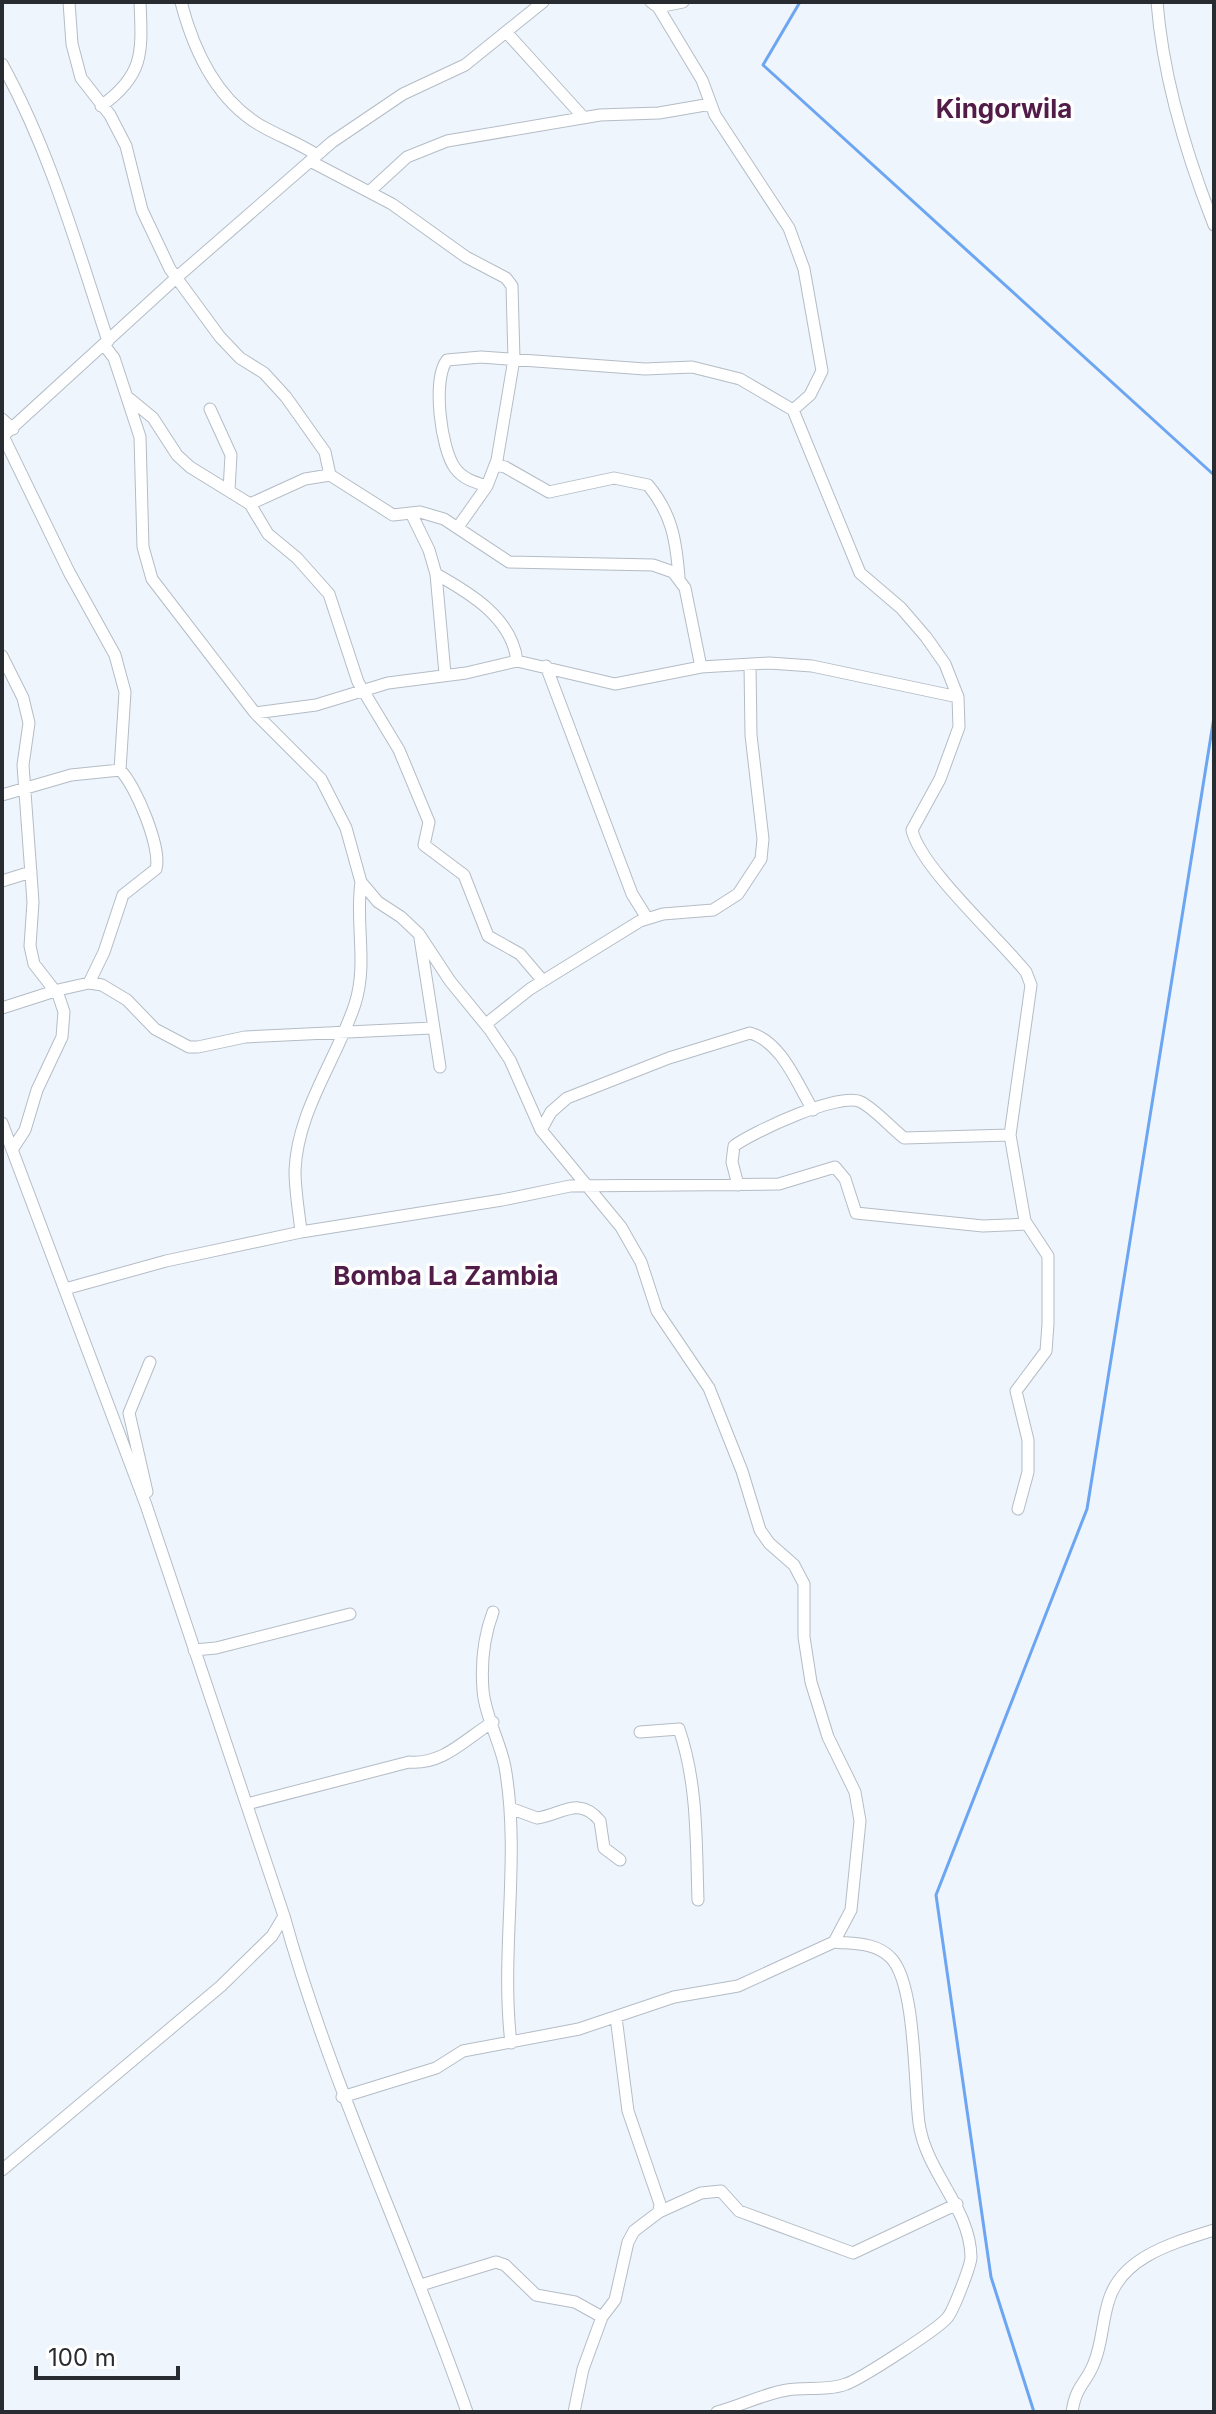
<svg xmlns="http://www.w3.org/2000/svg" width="1216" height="2414" font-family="Inter,sans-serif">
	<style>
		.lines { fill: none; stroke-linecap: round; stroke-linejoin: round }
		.stream { stroke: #6ca5f2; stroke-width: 3 }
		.minor-casing { stroke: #b4bcc6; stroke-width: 13 }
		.minor { stroke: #fff; stroke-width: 11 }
		.labels { text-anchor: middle; stroke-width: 7; stroke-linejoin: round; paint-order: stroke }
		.quarter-label { font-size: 26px; font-weight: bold; fill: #511c48; stroke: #fff }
	</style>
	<rect width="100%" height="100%" fill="#eef5fd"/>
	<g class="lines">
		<path class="stream" d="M800 2 763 65 1214 475
			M1034 2412 991 2277 936 1895 1087 1509 1214 717"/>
		<g class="minor-casing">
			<path id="minor" d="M69 2 72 44 81 78 110 115 126 146 142 210 170 269 220 337 240 358 264 373 286 397 325 452 330 475
				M181 2C194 52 218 104 267 129 284 138 300 144 317 155
				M651 2 658 7 683 2
				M1157 2C1163 78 1186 154 1214 225
				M658 7 702 80 715 115 789 228 804 269 822 371 810 395 793 410
				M507 33 584 118
				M2 64C50 151 77 247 108 341
				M101 106C145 75 142 51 140 2
				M310 161 392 204 466 257 506 278 512 286 514 359 497 460 487 486 458 527
				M370 191 407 157 447 141 600 115 659 113 711 104
				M104 345 114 358 140 437 143 547 152 579 255 713 321 779 346 828 361 882 378 902 401 917 419 934 450 981 490 1030 510 1060 541 1130 621 1227 641 1262 657 1311 709 1388 742 1471 760 1530 769 1543 794 1565 804 1584V1637L811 1682 828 1737 855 1792 860 1821 851 1910 834 1942 738 1986 674 1997 579 2029 463 2051 436 2068 342 2097
				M130 399 153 418 177 455 190 467 250 504 268 534 297 558 329 594 358 682 399 750 429 822 424 845 464 875 488 936 520 954 543 981
				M210 409 231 455 229 490
				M2 419 13 429
				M3 436 69 572 115 655 125 692 120 770
				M2 437 176 278 332 142 403 94 465 65 543 2
				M495 465 505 467 549 492 614 478 648 485C672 514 676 540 679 577
				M487 486C474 482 463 479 455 468 441 449 432 380 447 360L481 357 645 369 692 367 740 379 793 410 860 573 901 608 926 637 945 664 958 697 959 727 940 779 912 830C920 867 999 938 1026 972L1031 985 1010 1135 1025 1221 1048 1256V1324L1046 1351 1016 1391 1028 1440V1472L1018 1509
				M250 504 305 479 330 475 393 515 420 512 444 519 509 562 653 565 673 572 685 588 701 667
				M411 513 429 550 436 574 445 674
				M436 574C470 593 512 618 517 661
				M2 656 23 698 29 723 23 765 33 902 30 946 34 964 55 991
				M546 666 632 894 647 918
				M255 713 316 705 388 683 466 673 517 661 615 684 701 667 769 663 812 666 958 697
				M2 795 71 775 120 770C135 784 162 848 156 869L123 895 104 952 89 983
				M2 881 31 872
				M420 938 440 1067
				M2 1008 58 990 89 983 102 985 127 1000 155 1029 189 1047H198L245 1037 432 1028
				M486 1024 530 989 640 921 663 914 713 910 738 894 761 859 763 839 751 735 750 665
				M2 1123 146 1505 284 1916 272 1936 221 1986 2 2170
				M541 1130 551 1112 567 1098 669 1058 750 1033C782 1042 797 1084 813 1110
				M12 1150 25 1130 37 1090 62 1037 64 1012 57 991
				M738 1185 732 1162 734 1146C753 1132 840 1091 861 1102 876 1110 890 1127 904 1138L1010 1135
				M301 1232C299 1212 295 1191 295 1171 297 1111 337 1059 355 1004 368 963 355 923 361 882
				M65 1289 166 1261 301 1232 502 1200 570 1186 779 1184 835 1167 845 1179 856 1213 983 1226 1027 1224
				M147 1492 129 1413 150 1362
				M493 1612C484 1636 481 1664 483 1690 485 1716 500 1741 505 1767 521 1858 500 1952 511 2043
				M194 1650 216 1648 350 1614
				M640 1732 679 1729C698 1784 696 1843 698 1900
				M247 1804 409 1762C444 1765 466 1738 493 1722
				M510 1808 537 1818C561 1815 579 1795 600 1821L604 1848 620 1860
				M284 1916C331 2086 409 2245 467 2412
				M659 2212 701 2193 721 2191 739 2211 853 2253 957 2204
				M421 2285 496 2262 505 2265 536 2295 575 2302 602 2317
				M574 2412 583 2369 602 2317 615 2300 628 2242 634 2231 659 2212 660 2204 628 2111 616 2017
				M717 2412C740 2406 763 2394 787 2390 806 2387 828 2391 846 2384 861 2379 938 2329 947 2318 953 2312 971 2265 971 2257 970 2207 926 2173 919 2123 914 2085 916 1984 891 1958 876 1942 853 1944 834 1942
				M1072 2412C1076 2385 1086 2384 1094 2363 1102 2344 1102 2323 1108 2303 1120 2257 1173 2243 1214 2230"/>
		</g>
		<use href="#minor" class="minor"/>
	</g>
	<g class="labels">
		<g class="quarter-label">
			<text x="1004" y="118">Kingorwila</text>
			<text x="446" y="1285">Bomba La Zambia</text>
		</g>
	</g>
	<rect width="1216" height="2414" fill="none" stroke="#282b2f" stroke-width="8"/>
	<path d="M36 2366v12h142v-12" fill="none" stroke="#282b2f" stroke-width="4"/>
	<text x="48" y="2366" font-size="24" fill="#282b2f" stroke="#ffffff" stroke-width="6" paint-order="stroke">100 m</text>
</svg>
